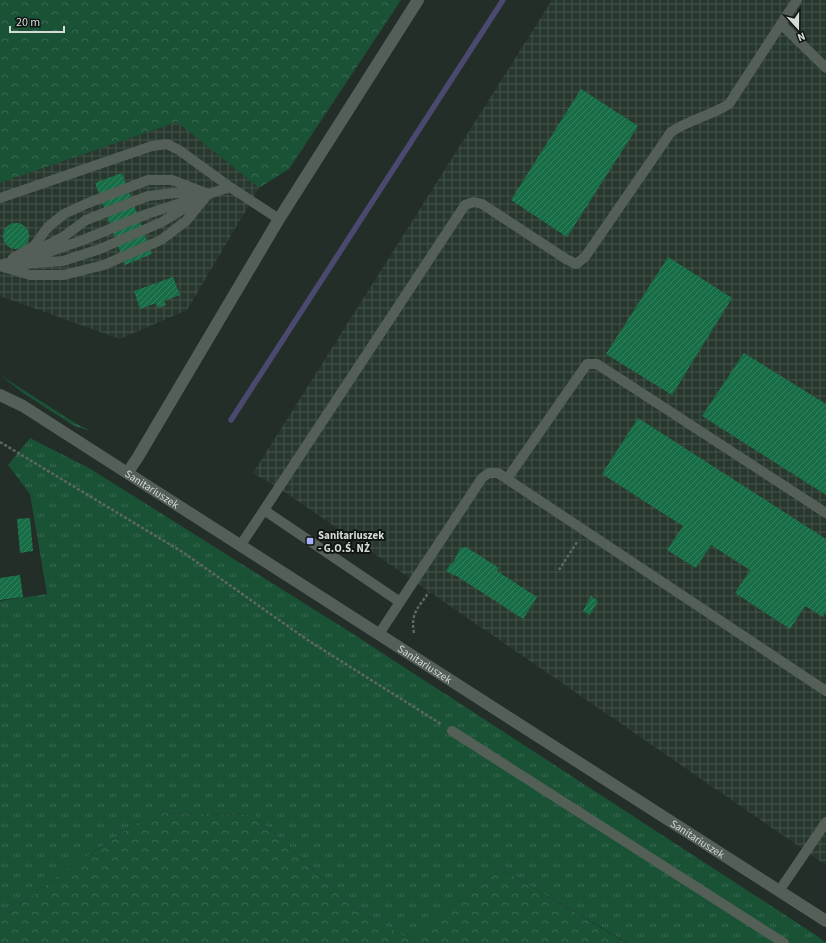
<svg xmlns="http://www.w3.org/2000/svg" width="826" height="943" font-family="'Source Sans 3',sans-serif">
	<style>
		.industrial { fill: url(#industrial-grid) }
		.grass { fill: url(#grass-tufts) }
		.forest { fill: url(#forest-crowns) }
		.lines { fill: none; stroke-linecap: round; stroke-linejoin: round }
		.stream { stroke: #4c4970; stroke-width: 5.5 }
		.building { fill: url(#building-hatch) }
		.path { stroke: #5e6762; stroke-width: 2.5; stroke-dasharray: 3 2; stroke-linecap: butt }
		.lane { stroke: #545f58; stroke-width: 10 }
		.secondary { stroke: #545f58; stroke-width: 12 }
		.poi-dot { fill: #a8b0fc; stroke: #101512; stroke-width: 1.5 }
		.labels { text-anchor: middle; stroke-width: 4; stroke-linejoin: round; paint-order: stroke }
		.street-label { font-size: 11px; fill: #d4dbd7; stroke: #101512 }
		.poi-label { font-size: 11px; font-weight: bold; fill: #d4dbd7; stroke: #101512; text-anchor: start }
	</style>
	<defs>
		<pattern id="industrial-grid" width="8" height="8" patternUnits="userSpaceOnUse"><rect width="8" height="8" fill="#28382e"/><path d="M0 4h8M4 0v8" fill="none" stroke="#46544c"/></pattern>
		<pattern id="grass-tufts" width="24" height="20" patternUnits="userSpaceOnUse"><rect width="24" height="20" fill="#1a5236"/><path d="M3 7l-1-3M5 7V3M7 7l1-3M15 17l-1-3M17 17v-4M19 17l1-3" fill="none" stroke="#3a6a52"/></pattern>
		<pattern id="forest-crowns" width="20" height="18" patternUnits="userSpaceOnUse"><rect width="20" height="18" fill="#1a5236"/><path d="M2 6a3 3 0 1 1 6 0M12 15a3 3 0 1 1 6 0" fill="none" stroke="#3a6a52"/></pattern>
		<pattern id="building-hatch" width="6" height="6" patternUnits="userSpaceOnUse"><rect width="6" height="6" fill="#176d46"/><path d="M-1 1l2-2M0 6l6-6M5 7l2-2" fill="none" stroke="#388160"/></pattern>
	</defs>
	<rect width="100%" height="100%" fill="#242e28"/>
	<path class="industrial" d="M552 0H826V865L279 488 253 473Z
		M177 122 259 188 187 310 120 339 0 296V183Z"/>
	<path class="grass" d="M0 375 75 423 91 431 77 427 71 424 23 393Z
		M30 438 89 468 350 632 816 935 826 943H628L501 869 409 939 355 909 255 815 152 813 66 870 0 920V601L47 594 30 494 8 465Z"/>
	<path class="forest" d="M0 0H401L289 169 259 188 177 122 0 183Z
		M152 813 255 815 355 909 409 939 501 869 627 943H0V920L66 870Z"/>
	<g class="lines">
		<path class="stream" d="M231 420 503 0"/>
	</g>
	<path class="building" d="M581 89 638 126 567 237 511 200Z
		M122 173 152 254 125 265 95 183Z
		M3 236a13 13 0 1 1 26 0a13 13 0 1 1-26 0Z
		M668 257 732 298 672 395 606 354Z
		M173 277 180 295 164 301 166 305 158 308 156 303 140 309 134 291Z
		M744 353 826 404V495L702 416Z
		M638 418 826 539V612L823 617 805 606 790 629 735 593 750 570 711 545 696 568 667 550 683 526 602 474Z
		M30 518 33 551 20 553 17 519Z
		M466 547 499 568 497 571 537 597 523 619 455 575V576L446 571 451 563H453L460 548Z
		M20 575 23 597 0 600V578Z
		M591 596 598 601 590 615 583 611Z"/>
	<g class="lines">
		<path class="path" d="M0 442 184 553 306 639 441 724
			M559 570 577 542
			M414 633C410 613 419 607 429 592"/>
		<path class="lane" d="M797 0 781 24 826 68
			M0 198 152 146 167 144 179 150 230 187
			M38 250 63 237 86 220 148 196 174 193 200 194
			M13 258 34 246 48 227 64 214 88 203 148 180H172L208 194
			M22 264 63 261 100 249 162 222 193 203
			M0 265 49 252 83 240 147 214 230 187 279 219
			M0 266 30 275H64L104 265 161 240 186 221 208 194
			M507 479 587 364H597L826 513
			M264 510 465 205 474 202 482 204 566 259 576 264 585 257 671 132C689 120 710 116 729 104L781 24
			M240 546 264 510 400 602 379 634
			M400 602 482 478 489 473H498L826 691
			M452 731 784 943
			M779 891 826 822"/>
		<g class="secondary">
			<path id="s1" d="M0 395 23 406 65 433 826 921"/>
			<path d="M128 472 138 457 279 219 418 0"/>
		</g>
	</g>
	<rect class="poi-dot" x="306" y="537" width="8" height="8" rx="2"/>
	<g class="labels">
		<g class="street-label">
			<text dy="4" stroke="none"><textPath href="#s1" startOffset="179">Sanitariuszek</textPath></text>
			<text dy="4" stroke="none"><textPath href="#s1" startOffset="503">Sanitariuszek</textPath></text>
			<text dy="4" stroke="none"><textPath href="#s1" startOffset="827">Sanitariuszek</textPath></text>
		</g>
		<g class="poi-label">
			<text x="318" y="539">Sanitariuszek<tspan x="318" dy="13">- G.O.Ś. NŻ</tspan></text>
		</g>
	</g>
	<g transform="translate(798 28) rotate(159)" stroke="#101512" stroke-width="3" paint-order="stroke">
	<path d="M0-3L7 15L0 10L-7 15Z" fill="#d4dbd7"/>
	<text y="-6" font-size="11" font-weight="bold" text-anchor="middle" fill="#d4dbd7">N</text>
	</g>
	<path d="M10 26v6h54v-6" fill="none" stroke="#d4dbd7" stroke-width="2"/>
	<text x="16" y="26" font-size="12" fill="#d4dbd7" stroke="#101512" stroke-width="3" paint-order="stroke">20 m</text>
</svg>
